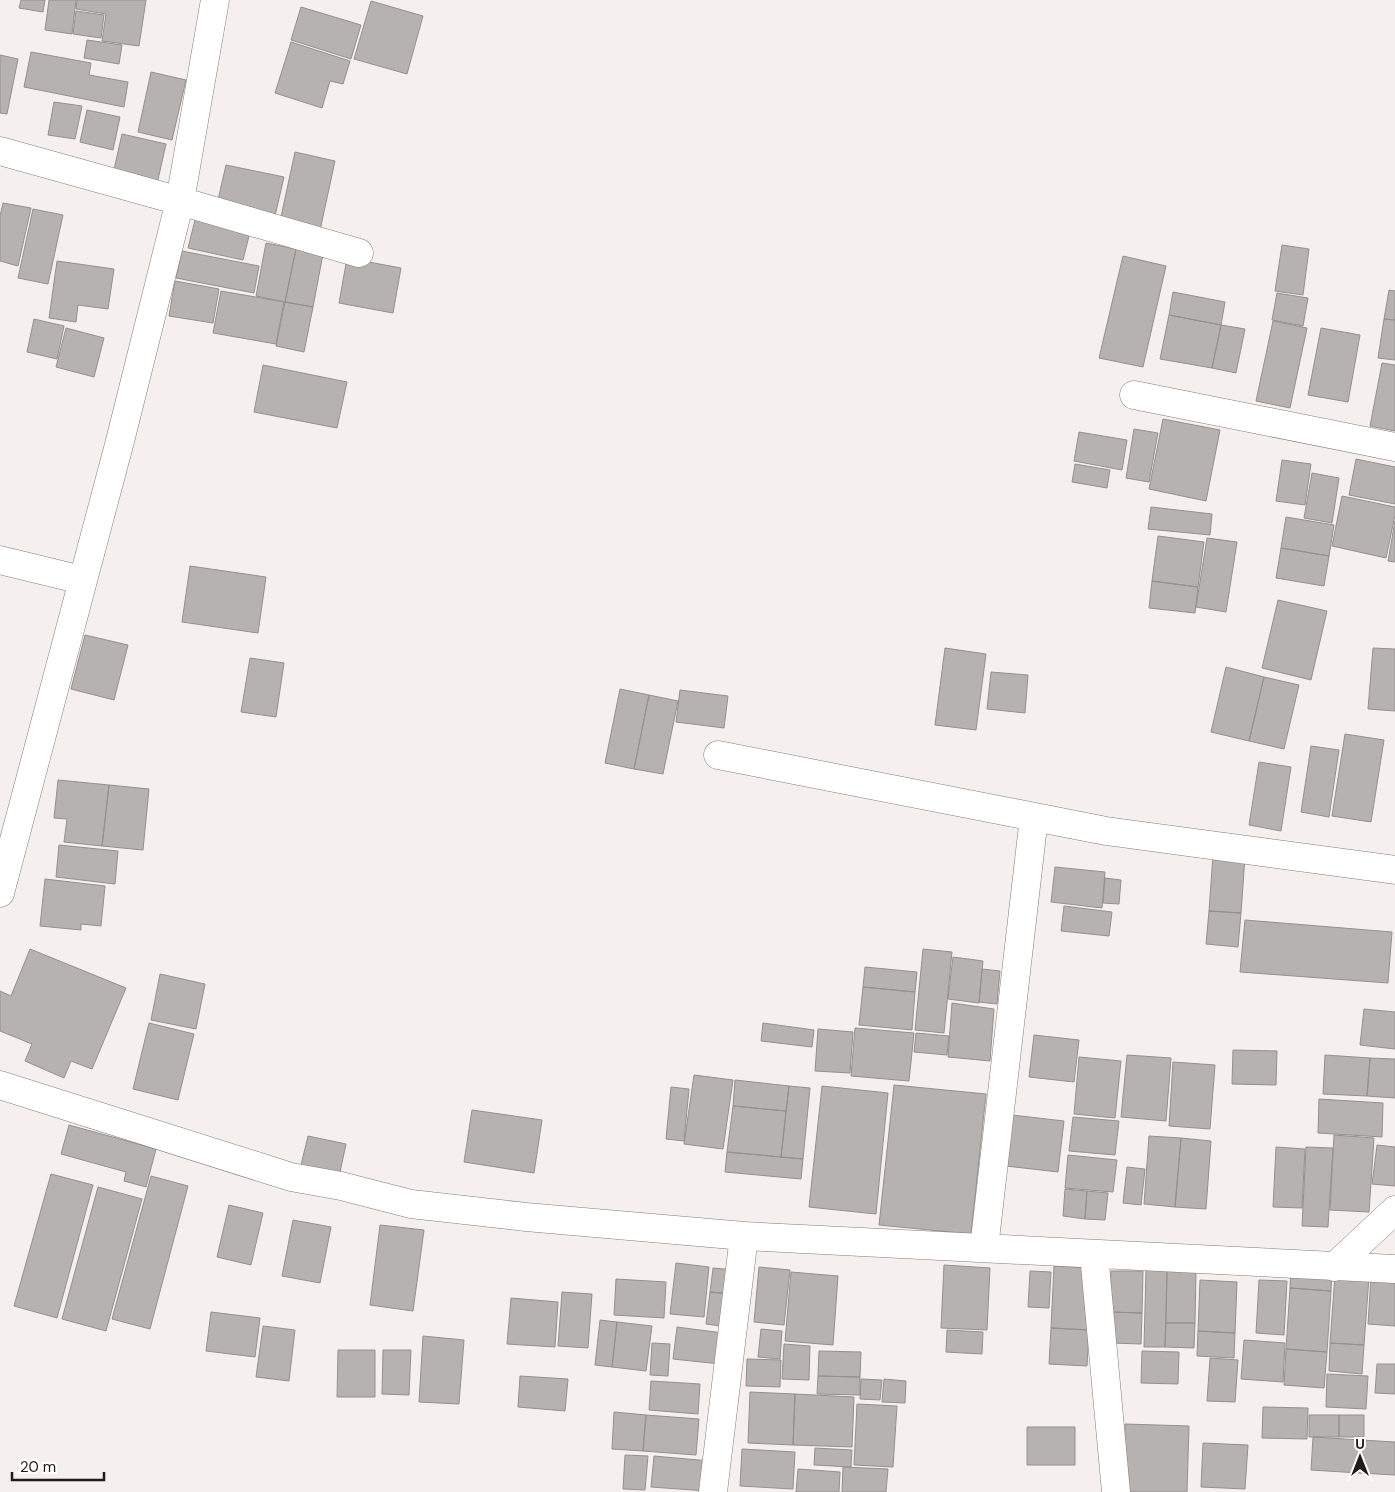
<svg xmlns="http://www.w3.org/2000/svg" width="1395" height="1492" font-family="'DM Sans',sans-serif">
	<style>
		.building { fill: #b6b2af; stroke: #95908d }
		.lines { fill: none; stroke-linecap: round; stroke-linejoin: round }
		.minor-casing { stroke: #827e7b; stroke-width: 29 }
		.minor { stroke: #fff; stroke-width: 28 }
	</style>
	<rect width="100%" height="100%" fill="#f5f0ed"/>
	<path class="building" d="M21 0H45L43 12 19 8Z
		M49 0H76L72 34 45 30Z
		M77 0H146L139 46 102 41 106 14 76 9Z
		M371 1 423 16 407 74 354 59Z
		M301 7 361 25 351 59 291 40Z
		M76 11 104 15 101 38 73 34Z
		M87 40 122 45 119 64 84 58Z
		M291 42 350 61 343 84 330 81 322 108 275 93Z
		M31 52 91 63 89 75 128 82 124 107 24 87Z
		M0 55 18 59 7 114 0 113Z
		M151 72 186 80 172 140 138 132Z
		M54 102 82 106 75 139 48 135Z
		M87 110 120 117 113 150 80 142Z
		M122 134 166 144 157 184 113 174Z
		M295 152 335 161 319 235 279 226Z
		M226 165 284 177 275 216 217 204Z
		M3 203 31 208 18 266 0 261V216Z
		M33 209 63 215 48 284 18 278Z
		M195 220 250 232 243 260 188 248Z
		M266 243 296 249 285 302 256 296Z
		M1282 245 1309 249 1303 295 1275 291Z
		M296 249 323 254 313 307 285 302Z
		M182 251 259 266 254 293 176 278Z
		M1123 256 1166 266 1143 367 1099 358Z
		M347 258 401 268 393 313 339 303Z
		M57 261 114 269 108 309 78 305 76 322 49 318Z
		M175 281 219 289 213 323 169 316Z
		M1389 290 1395 291V320L1384 319Z
		M221 291 284 302 276 344 213 333Z
		M1173 292 1225 302 1221 325 1169 315Z
		M1277 293 1308 298 1303 326 1272 320Z
		M285 302 313 307 304 352 276 346Z
		M1169 315 1221 325 1212 368 1160 359Z
		M34 319 64 326 57 359 27 352Z
		M1384 319 1395 320V360L1378 358Z
		M1273 321 1307 328 1290 408 1256 401Z
		M1221 325 1245 329 1236 373 1212 368Z
		M66 328 104 338 94 377 56 367Z
		M1321 328 1360 335 1348 402 1308 395Z
		M1382 363 1395 365V431L1370 426Z
		M263 365 347 382 337 428 254 412Z
		M1163 419 1220 430 1206 501 1149 489Z
		M1134 429 1158 433 1149 482 1126 478Z
		M1079 432 1127 440 1122 470 1074 461Z
		M1356 459 1395 467V504L1349 495Z
		M1282 460 1311 464 1305 505 1276 501Z
		M1075 464 1110 470 1107 488 1072 482Z
		M1312 473 1339 478 1332 523 1304 518Z
		M1342 496 1395 507V515L1386 558 1332 546Z
		M1151 507 1212 514 1210 535 1148 529Z
		M1286 517 1334 525 1329 556 1281 548Z
		M1395 521V562L1388 561Z
		M1158 536 1204 542 1198 587 1152 581Z
		M1207 538 1237 542 1226 612 1196 607Z
		M1281 548 1329 556 1324 586 1276 578Z
		M190 566 266 577 258 633 182 622Z
		M1152 581 1198 587 1195 613 1149 608Z
		M1278 600 1327 611 1311 680 1262 668Z
		M85 635 128 645 114 700 71 689Z
		M945 648 986 654 976 730 935 725Z
		M1373 648 1395 649V711L1368 709Z
		M250 658 284 663 276 717 241 712Z
		M1226 667 1264 677 1249 741 1211 732Z
		M991 672 1028 675 1025 713 987 709Z
		M1264 677 1299 685 1284 749 1249 741Z
		M620 689 649 695 634 769 605 763Z
		M680 690 728 696 724 728 676 722Z
		M649 695 678 701 663 774 634 769Z
		M1345 734 1384 740 1371 822 1332 816Z
		M1311 746 1339 750 1329 817 1301 812Z
		M1259 762 1291 767 1281 831 1249 825Z
		M58 780 109 785 102 846 64 842 67 819 54 818Z
		M109 785 149 789 143 850 102 846Z
		M59 845 118 851 115 884 56 877Z
		M1213 855 1245 857 1241 913 1209 911Z
		M1055 867 1105 872 1102 908 1051 902Z
		M1105 878 1121 880 1119 904 1103 903Z
		M45 879 105 886 101 926 81 924V930L40 926Z
		M1064 906 1112 912 1109 936 1061 931Z
		M1209 911 1241 913 1238 947 1206 944Z
		M1245 920 1392 932 1388 983 1240 972Z
		M30 949 126 988 92 1069 71 1061 64 1078 25 1061 32 1044 0 1031V991L11 996Z
		M923 949 952 952 944 1033 915 1030Z
		M953 957 983 961 979 1003 948 999Z
		M865 967 917 972 915 992 863 987Z
		M982 969 1000 971 997 1004 979 1002Z
		M160 974 205 984 196 1029 151 1020Z
		M863 987 915 992 912 1030 859 1025Z
		M952 1003 994 1009 990 1061 948 1057Z
		M1364 1009 1395 1012V1049L1360 1045Z
		M149 1023 194 1034 178 1100 133 1089Z
		M763 1023 814 1030 812 1047 761 1041Z
		M855 1028 914 1033 909 1081 851 1076Z
		M818 1029 853 1032 850 1073 815 1071Z
		M916 1033 949 1036 947 1055 914 1052Z
		M1034 1035 1079 1040 1074 1082 1029 1077Z
		M1233 1050 1277 1051 1276 1085 1232 1084Z
		M1127 1055 1171 1058 1166 1121 1121 1117Z
		M1325 1055 1370 1058 1367 1096 1323 1094Z
		M1079 1057 1121 1061 1115 1118 1074 1114Z
		M1370 1058 1395 1059V1098L1367 1096Z
		M1173 1062 1215 1065 1210 1129 1169 1126Z
		M694 1075 733 1080 723 1149 684 1144Z
		M735 1080 789 1086 786 1111 733 1106Z
		M894 1085 986 1094 971 1234 879 1225Z
		M789 1086 810 1088 803 1159 781 1157Z
		M822 1086 888 1093 876 1214 809 1207Z
		M671 1087 689 1089 684 1141 666 1139Z
		M1319 1099 1383 1103 1382 1137 1318 1133Z
		M733 1106 786 1111 781 1157 727 1152Z
		M472 1110 542 1120 534 1173 464 1162Z
		M1012 1115 1064 1121 1058 1172 1006 1166Z
		M1073 1117 1119 1121 1115 1155 1069 1151Z
		M69 1125 156 1149 146 1187 124 1181 126 1172 61 1154Z
		M1334 1135 1374 1138 1369 1212 1330 1210Z
		M308 1136 346 1144 339 1177 300 1169Z
		M1149 1136 1181 1138 1175 1207 1144 1204Z
		M1181 1138 1211 1141 1206 1209 1175 1207Z
		M1377 1145 1395 1147V1186L1372 1184Z
		M1276 1147 1305 1149 1302 1208 1273 1207Z
		M1306 1147 1333 1148 1328 1227 1302 1226Z
		M727 1152 803 1159 801 1179 725 1172Z
		M1068 1155 1117 1160 1113 1192 1065 1188Z
		M1127 1167 1145 1169 1141 1205 1123 1203Z
		M51 1174 93 1185 57 1318 14 1306Z
		M151 1176 188 1186 150 1329 112 1319Z
		M98 1187 142 1199 106 1331 62 1319Z
		M1065 1189 1087 1191 1085 1219 1063 1216Z
		M1087 1191 1108 1193 1105 1220 1085 1219Z
		M229 1205 263 1213 251 1265 217 1257Z
		M293 1220 331 1227 320 1283 282 1276Z
		M380 1225 424 1230 413 1311 370 1305Z
		M676 1263 709 1267 704 1317 670 1314Z
		M944 1265 990 1268 987 1330 941 1328Z
		M1054 1266 1092 1268 1089 1330 1051 1328Z
		M1291 1266 1332 1269 1331 1291 1290 1288Z
		M759 1267 790 1270 784 1325 754 1322Z
		M713 1268 734 1270 730 1294 710 1292Z
		M1146 1270 1167 1271 1165 1347H1144Z
		M1030 1271 1051 1272 1049 1308 1028 1307Z
		M1111 1271H1143L1142 1313 1110 1312Z
		M1167 1271H1196L1195 1323H1166Z
		M791 1272 838 1276 833 1345 785 1341Z
		M1335 1275 1369 1277 1364 1345 1330 1343Z
		M1371 1277 1395 1279V1326L1368 1324Z
		M616 1279 666 1282 664 1318 614 1315Z
		M1200 1280 1237 1282 1235 1333 1198 1331Z
		M1259 1280 1287 1281 1284 1335 1256 1333Z
		M1290 1288 1331 1291 1327 1352 1286 1349Z
		M562 1292 592 1294 588 1348 558 1346Z
		M710 1292 730 1294 727 1327 706 1324Z
		M511 1298 558 1302 555 1347 507 1344Z
		M211 1312 260 1318 255 1357 206 1351Z
		M1110 1312 1142 1313 1141 1344 1110 1343Z
		M600 1320 617 1322 612 1367 595 1365Z
		M617 1322 652 1326 646 1371 612 1367Z
		M1166 1323H1195L1194 1348 1165 1347Z
		M263 1326 295 1330 289 1381 256 1377Z
		M677 1327 723 1333 720 1364 673 1359Z
		M1051 1328 1089 1330 1087 1366 1049 1364Z
		M761 1329 782 1331 780 1359 758 1357Z
		M947 1330 983 1332 982 1354 946 1352Z
		M1198 1331 1235 1333 1234 1358 1197 1356Z
		M423 1336 464 1340 459 1404 419 1402Z
		M1244 1340 1285 1343 1283 1382 1241 1379Z
		M652 1343 670 1344 668 1376 650 1375Z
		M1330 1343 1364 1345 1362 1374 1329 1371Z
		M784 1344 810 1346 809 1380 782 1379Z
		M1286 1349 1327 1352 1324 1388 1284 1385Z
		M338 1350H375V1397H337Z
		M383 1350H411L409 1395 382 1394Z
		M819 1351 861 1352 860 1377 818 1376Z
		M1142 1351 1179 1352 1178 1384 1141 1383Z
		M1210 1358 1238 1360 1235 1402 1207 1401Z
		M747 1359 781 1360 780 1387 746 1386Z
		M1377 1364H1395V1394L1375 1393Z
		M1327 1374 1368 1376 1366 1409 1326 1407Z
		M520 1376 568 1379 565 1411 518 1407Z
		M818 1376 860 1377V1395L817 1394Z
		M861 1379 882 1380 880 1400 860 1399Z
		M884 1379 906 1381 905 1403 882 1402Z
		M651 1381 700 1384 698 1414 649 1410Z
		M750 1392 795 1394 793 1445 748 1443Z
		M795 1394 854 1397 852 1447 793 1445Z
		M857 1404 897 1406 893 1467 854 1465Z
		M1263 1407 1308 1408 1307 1439 1262 1438Z
		M614 1412 646 1415 643 1451 612 1449Z
		M646 1415 699 1419 696 1455 643 1451Z
		M1309 1415H1339V1437H1309Z
		M1339 1415H1364V1437H1339Z
		M1125 1424 1189 1426 1187 1492H1123Z
		M1027 1427H1075V1465H1027Z
		M1313 1437 1361 1440 1359 1473 1311 1470Z
		M1361 1440 1395 1442V1475L1359 1473Z
		M1203 1443 1248 1445 1245 1489 1201 1487Z
		M815 1448 852 1450 851 1467 814 1465Z
		M742 1449 795 1452 793 1489 740 1486Z
		M625 1455 648 1456 645 1490 623 1489Z
		M654 1456 710 1461 707 1491 651 1487Z
		M843 1467 888 1469 886 1492H842Z
		M798 1469 840 1472 839 1492H796Z"/>
	<g class="lines">
		<g class="minor-casing">
			<path id="minor" d="M0 151 180 201 359 253
				M1134 395 1395 447
				M0 560 82 580
				M718 755 1106 831 1395 870
				M0 893 120 441 180 201 215 0
				M0 1085 291 1177 341 1186 411 1204 526 1217 744 1236 1395 1269
				M984 1248 1034 817
				M1094 1254 1116 1492
				M1334 1267 1395 1210
				M713 1492 744 1236"/>
		</g>
		<use href="#minor" class="minor"/>
	</g>
	<g transform="translate(1360 1457)" stroke="#ffffff" stroke-width="4" paint-order="stroke">
	<path d="M0-4L9 19L0 12L-9 19Z" fill="#1d1c1b"/>
	<text y="-8" font-size="14" font-weight="bold" text-anchor="middle" fill="#1d1c1b">U</text>
	</g>
	<path d="M12 1472v8h92v-8" fill="none" stroke="#1d1c1b" stroke-width="2.5"/>
	<text x="20" y="1472" font-size="15" fill="#1d1c1b" stroke="#ffffff" stroke-width="4" paint-order="stroke">20 m</text>
</svg>
